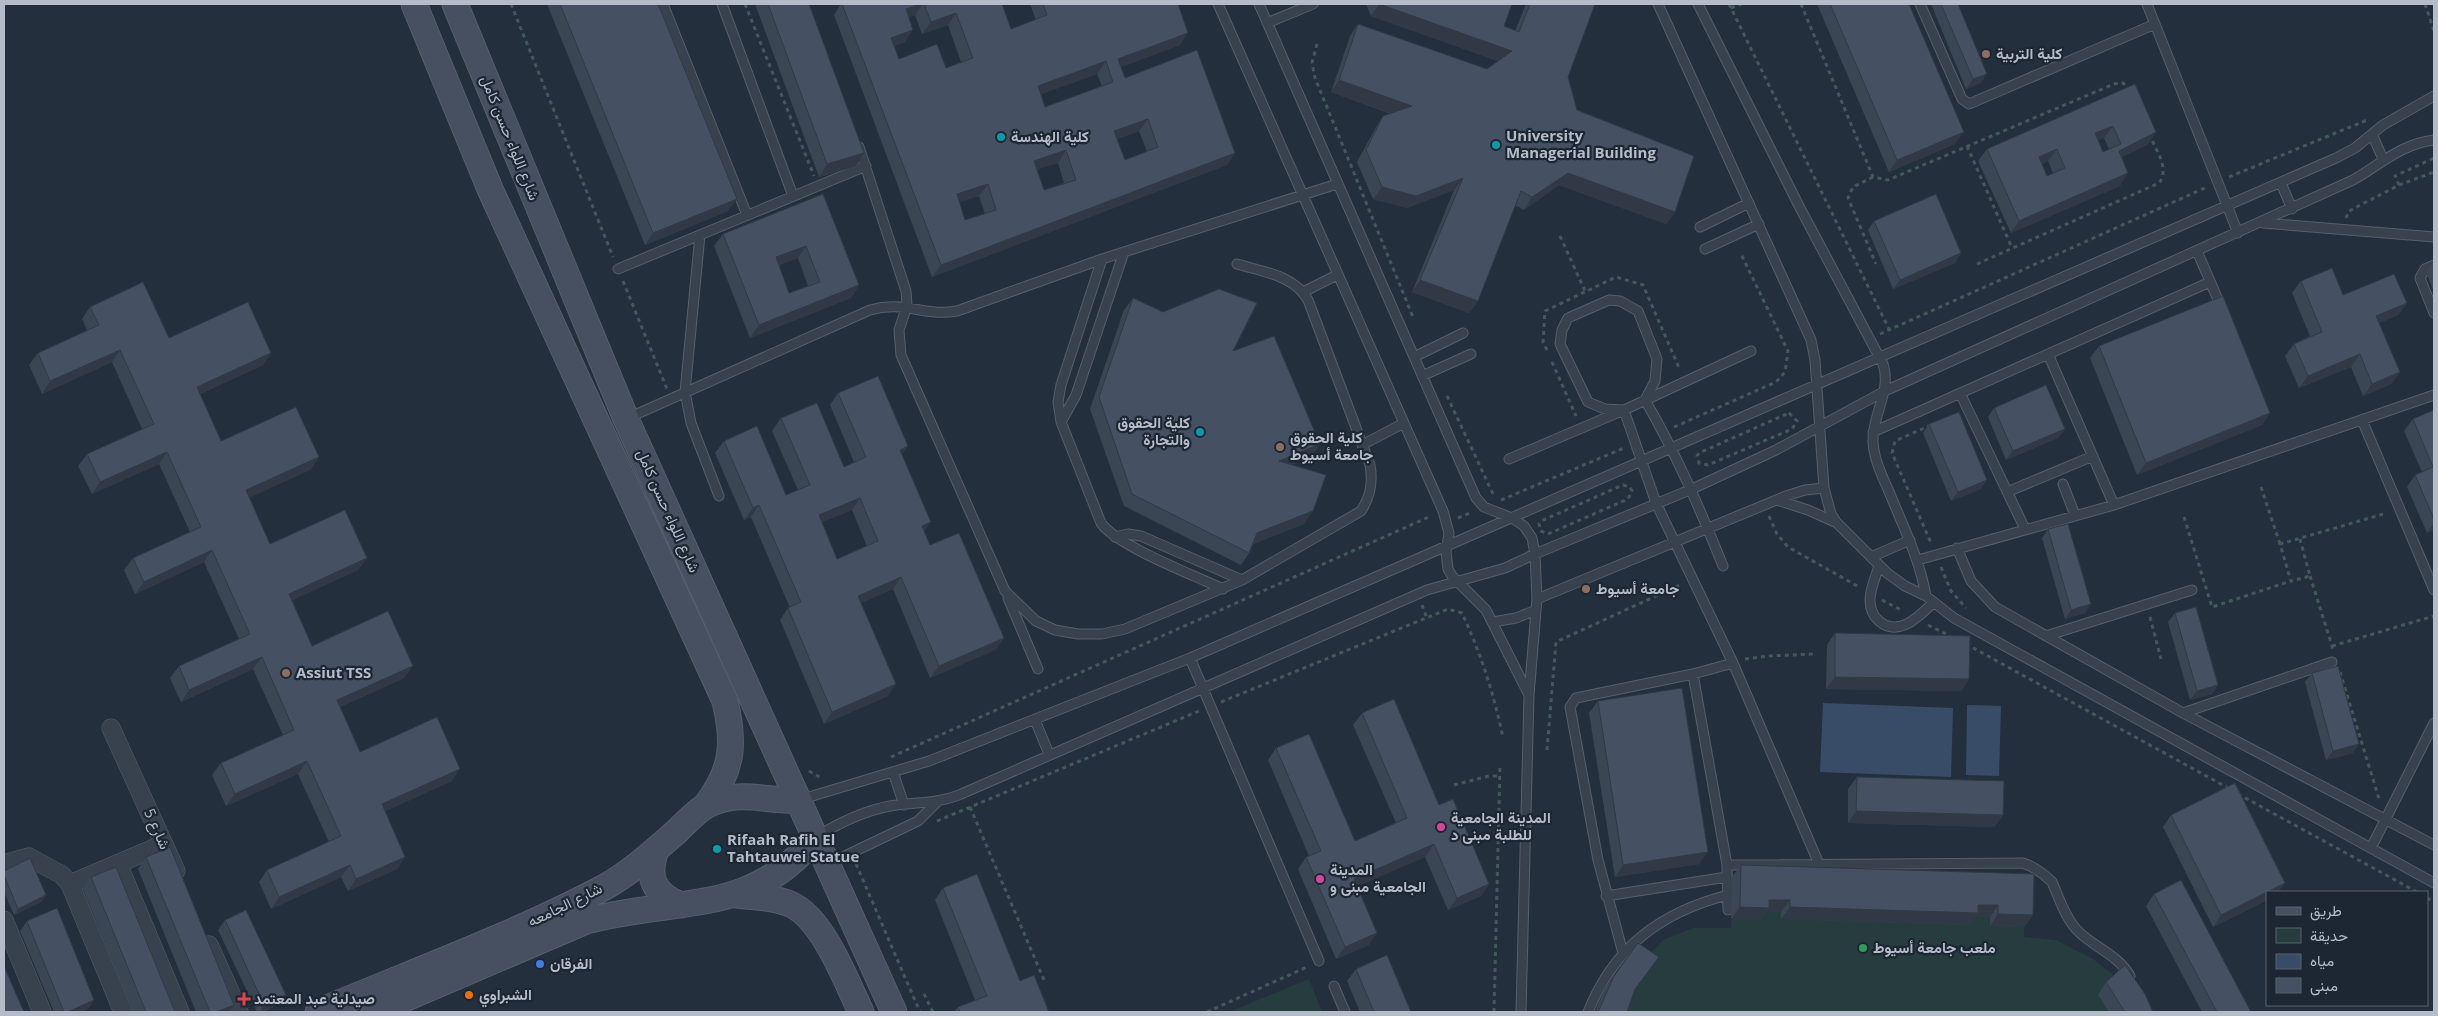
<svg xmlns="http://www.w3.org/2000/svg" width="2438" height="1016" font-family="'Open Sans',Vazirmatn,sans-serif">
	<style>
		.green { fill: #263c3f }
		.water { fill: #394c67 }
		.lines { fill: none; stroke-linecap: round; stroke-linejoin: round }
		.lane-casing { stroke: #565f6c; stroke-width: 11 }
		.street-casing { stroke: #565f6c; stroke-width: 19 }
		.secondary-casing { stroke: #565f6c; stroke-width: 27 }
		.path { stroke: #44595c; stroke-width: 3; stroke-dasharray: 4 4; stroke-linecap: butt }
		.lane { stroke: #38414e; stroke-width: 9 }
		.street { stroke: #38414e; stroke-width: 18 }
		.secondary { stroke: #465061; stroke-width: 25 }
		.wall { fill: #3b4654; fill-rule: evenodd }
		.shaded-wall { fill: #303945 }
		.building { fill: #455162; stroke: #303945; fill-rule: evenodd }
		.education-dot { fill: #8d6e63; stroke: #1d2633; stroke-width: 2 }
		.culture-dot { fill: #0f9aa8; stroke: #1d2633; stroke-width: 2 }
		.hotel-dot { fill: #d1479c; stroke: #1d2633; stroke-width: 2 }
		.leisure-dot { fill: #2e9e5b; stroke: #1d2633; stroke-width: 2 }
		.shop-dot { fill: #3f7fe0; stroke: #1d2633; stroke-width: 2 }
		.food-dot { fill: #e8710a; stroke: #1d2633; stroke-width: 2 }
		.health-dot { fill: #e0444e; stroke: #1d2633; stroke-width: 2 }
		.labels { text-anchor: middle; stroke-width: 4.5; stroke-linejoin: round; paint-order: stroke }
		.poi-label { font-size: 15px; font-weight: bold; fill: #b4bcc9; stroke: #1d2633; text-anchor: start }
		.street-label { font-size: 15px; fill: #b4bcc9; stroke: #1d2633 }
	</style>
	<rect width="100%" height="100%" fill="#242f3e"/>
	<path class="green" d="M1732 877 2025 886 2024 937 2056 940 2093 959 2117 978 2139 1012H1595L1605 988 1630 956 1641 963 1663 940 1693 928H1731Z
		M1309 979 1322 1012H1229Z"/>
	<path class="water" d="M1823 703 1953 708 1951 777 1820 772Z
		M1967 705 2001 706 1999 776 1966 775Z"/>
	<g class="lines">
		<g class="lane-casing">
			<path id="lane" d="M663 4 747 215
				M722 4 793 196
				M1218 4 1443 511 1449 533 1446 552 1448 569 1452 576 1486 610 1529 695
				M1259 4 1476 498 1484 507 1512 518 1524 526 1532 538 1535 554 1537 599 1529 695 1521 1012
				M1658 4 1811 340 1815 360 1824 488 1831 514 1837 523 1887 573 1905 586 1926 596 1954 618 2434 883
				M1698 4 1799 206 1883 364C1892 391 1872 414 1873 442 1874 462 1885 481 1892 499 1906 532 1920 562 1926 596
				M1920 4 1962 99 1969 104 2155 24
				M2147 4 2238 233
				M1267 23 1313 4
				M2372 134 2383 159
				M859 147 906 291 907 306 899 330 901 355 1005 591 1036 621 1055 630 1078 634H1102L1125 629 1242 580 1361 511C1371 496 1373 482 1370 465L1308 300C1294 275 1263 272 1237 264
				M2281 183 2292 209
				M2263 223 2434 237
				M1700 227 1749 203
				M700 235 685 392 691 423 719 496
				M1705 249 1759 224
				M2197 251 2222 309
				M1102 259 1061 385 1058 402 1061 422 1101 523C1117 546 1194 575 1223 589
				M2434 265 2425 269 2420 278 2434 313
				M618 269 866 166
				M1303 292 1337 275
				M2048 354 2114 505
				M1414 357 1463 333
				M1422 376 1471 354
				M1960 393 2025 529
				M628 418 870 310C905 300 923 317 957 311L1102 259 1337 184
				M2362 420 2434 590
				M1061 422 1076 395 1124 252
				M1873 432 2210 282
				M1362 445 1404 423
				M1509 459 1624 410 1751 351
				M2063 484 2075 515
				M2007 492 2093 456
				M1777 500 1808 510 1837 523
				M1115 537 1128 534 1141 536 1242 580
				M1957 548 1971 581 1995 607 2183 713 2434 845
				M1871 557 1910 540
				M1918 560 2114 505 2434 395
				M1723 566C1700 509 1676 453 1645 400L1655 381 1657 359 1638 311 1620 301 1609 300 1568 318 1562 330 1560 344 1588 402 1605 409 1624 410 1656 503 1733 663 1819 864
				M1879 566C1876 576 1870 589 1870 600 1870 608 1873 616 1879 621 1899 638 1919 616 1933 603
				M1008 598 1038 669
				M1537 599 1786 496 1805 490 1824 488
				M1493 622 1516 618 1536 610
				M2046 636 2192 590
				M1190 658 1319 961
				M1693 674 1727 865 1728 910
				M2183 713 2332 662
				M1035 720 1049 754
				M893 772 904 805
				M799 800 929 761 1190 658 2336 158 2355 148 2383 125 2434 96
				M816 837C839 823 863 811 890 806 914 802 936 804 959 795L1427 590 1505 568 1535 554 1692 489 1776 450 1885 391 2353 180C2381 164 2401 144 2434 140
				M2371 848 2434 723
				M828 864 918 821 937 802
				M1727 865 2023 863C2035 867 2043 873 2052 882 2060 900 2066 920 2080 933 2096 948 2119 956 2130 976
				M1606 896 1727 877
				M1623 953 1598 860 1570 707 1576 698 1693 674 1733 663
				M1334 986 1345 1012
				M1588 1012C1614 947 1661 912 1728 895"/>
		</g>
		<g class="street-casing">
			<path id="street" d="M111 728 176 871
				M4 864 29 857 62 875 70 884 164 844
				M118 864 180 1012
				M70 884 123 1012
				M4 920 42 1012
				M209 945 239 1012"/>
		</g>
		<g class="secondary-casing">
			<path id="secondary" d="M414 4 490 189 725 701C735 743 733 769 707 804
				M455 4 626 419 894 1012
				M656 850C646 877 654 895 681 905
				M737 895C754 897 774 897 790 904 823 918 846 981 861 1012
				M318 1012C412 972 512 936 603 888 630 873 652 853 675 833 688 821 700 806 717 801 744 791 771 802 799 800
				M374 1012 586 921C674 897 751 917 815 838"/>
		</g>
		<path class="path" d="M511 4 613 257
			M745 4 814 176
			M1729 4 1889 329
			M1801 4 1873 177 1888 180 2114 84 2123 83 2130 89
			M2425 4 2434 31
			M1731 8 1741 4
			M1317 44 1312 63 1315 78 1413 317
			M1967 146 2012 248
			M1873 177 1853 187 1848 198 1876 264
			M2229 177 2367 120
			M2399 185 2395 176 2434 158
			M2346 218 2349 211 2399 185 2434 172
			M1560 236 1585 291
			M1977 264 2159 183C2170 169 2156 150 2150 136
			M623 281 667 389
			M1880 334 2207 187
			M1547 350 1543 342 1545 311 1616 277 1643 285 1680 370
			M1552 362 1576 416
			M1447 396 1494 496
			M1789 413 1797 421 1792 429 1708 465 1699 463 1697 456 1699 453Z
			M1931 425 1895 441 1892 453 1931 543
			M1674 427 1776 382 1785 372 1788 351 1741 254
			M1623 485 1630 487 1632 491 1628 499 1548 534 1541 531 1539 524 1541 521Z
			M2261 487 2280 544
			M1501 500 1624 448
			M1769 516 1777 534 1788 547 1859 587
			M2184 517 2212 607 2291 581
			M1458 518 1472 512
			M2300 539 2310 576 2291 581 2280 544 2387 513
			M1941 567 1951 591 1966 608
			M2310 576 2333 649
			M1882 600 1903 611
			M1422 605 1426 616
			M2150 617 2161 659
			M1928 625 1952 637
			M1966 644 2228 788
			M2332 646 2434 616
			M1745 659 1768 656 1814 654
			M2340 672 2380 802
			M1221 702 1448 609 1462 613C1481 654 1494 694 1503 738
			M1547 750 1556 642 1682 584
			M891 757 1431 516
			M809 771 823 779
			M1454 785 1489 776H1500
			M2238 794 2417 892
			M970 807 1044 980
			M937 821 1199 711
			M856 864 920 1012
			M2427 898 2434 902
			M924 994 933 1012
			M1207 1012 1307 967
			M1494 1012 1500 766"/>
		<use href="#lane" class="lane"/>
		<use href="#street" class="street"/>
		<use href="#secondary" class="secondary"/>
	</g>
	<path class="wall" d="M547 4H658L728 211 645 245Z
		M755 4H809L864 153 856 166 819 177Z
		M841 4H1002L1011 29 1036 20 1030 4H1178L1180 45 1121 67 1125 78 1235 153 1227 165 932 277 834 15ZM915 15 922 34 948 25 961 62 946 68 899 59 894 46 905 42 909 17ZM1097 74 1102 86 1045 107 1041 94ZM1139 131 1147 152 1125 160 1117 139ZM1058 163 1064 183 1044 190 1037 169ZM979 196 985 214 965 220 959 202Z
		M1366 4H1512L1504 26 1515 31 1526 4H1595L1568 77 1577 110 1675 212 1666 224 1559 185 1524 210 1515 205 1478 301 1469 313 1412 292 1454 190 1407 208 1373 199 1357 162 1375 129 1383 116 1391 114 1331 92 1350 36 1358 24 1487 69 1498 61 1371 16Z
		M1817 4H1909L1955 144 1889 172Z
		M1931 4H1958L1981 83 1966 89Z
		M2135 84 2156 132 2148 144 2122 157 2120 186 2011 233 1978 161 1987 149ZM2104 138 2109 149 2103 152 2098 140ZM2048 161 2053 173 2047 176 2042 164Z
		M823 194 859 285 851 298 750 338 714 246 723 234ZM798 258 808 286 789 293 779 265Z
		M1874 221 1961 253 1955 263 1893 289 1868 230Z
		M2434 262V292L2426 272 2432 263Z
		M2301 281 2343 295 2407 303 2398 315 2379 323 2400 372 2391 384 2363 396 2351 367 2299 388 2285 356 2294 344 2310 336 2292 293Z
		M1133 298 1233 351 1320 444 1312 456 1291 465 1304 524 1253 544 1249 553 1241 565 1124 506 1090 409 1124 310Z
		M90 307 169 338 263 365 200 394 221 441 319 457 310 470 249 497 270 544 367 558 358 570 292 600 312 646 404 678 340 707 360 752 452 781 385 811 405 857 397 869 348 891 341 877 271 909 259 882 267 870 329 842 298 774 226 806 212 775 221 763 283 735 253 669 181 702 170 678 179 666 239 639 204 562 135 594 124 570 133 558 190 532 159 464 92 494 78 466 87 454 142 429 112 362 42 394 29 365 38 353 87 330 82 319Z
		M2099 346 2270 413 2262 425 2137 475 2090 358Z
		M838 393 902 454 924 531 930 545 1004 638 995 650 930 678 893 589 861 603 888 696 824 724 780 620 788 608H790L751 517 744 520 715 453 724 441 786 495 798 490 772 431 781 418 844 467 854 462 830 405ZM852 510 867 546 837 559 822 522Z
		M1994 408 2065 429 2058 438 2006 460 1988 417Z
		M2434 410V530L2427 533 2407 487 2415 475 2422 472 2404 431 2413 419Z
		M1929 424 1981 489 1951 501 1923 433Z
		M2048 529 2085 613 2065 619 2042 538Z
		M2175 613 2218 685 2212 694 2190 700 2168 622Z
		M1835 633 1969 679 1961 691 1826 689 1827 645Z
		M2312 673 2353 753 2326 760 2305 682Z
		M1598 701 1699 864 1615 877 1589 713Z
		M1362 713 1439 805 1489 884 1481 896 1448 910 1425 857 1357 886 1369 945 1336 959 1298 869 1306 857 1309 856 1268 760 1276 748 1355 841 1396 823 1353 725Z
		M1857 777 2003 815 1994 827 1848 823V789Z
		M2171 815 2285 883 2278 892H2267V900L2213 927 2163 827Z
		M146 857 234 1005 229 1012H196L138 869Z
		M1741 865 2034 874 2033 915 2024 927 1990 926V917H1975L1970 925 1781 919V912H1766L1760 920 1731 919 1732 877Z
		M4 871 46 895 41 902 14 915 4 892Z
		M91 877 175 1012H133L83 889Z
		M943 888 1020 981 1049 1012H954L958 1007 975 1000 935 900Z
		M2154 894 2251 1012H2202L2146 906Z
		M225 920 280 1004 263 1012H257L218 930Z
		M27 921 94 1000 88 1009 81 1012H54L20 931Z
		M1659 957 1634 991 1627 1012H1595L1605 988 1614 976Z
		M1356 969 1411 1012H1360L1347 981Z
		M2106 982 2153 1012H2109L2098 995Z"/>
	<path class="shaded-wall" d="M920 4H923L915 15 898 21 906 9Z
		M1379 4 1512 51 1504 63 1371 16Z
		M956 13 948 25 922 34 931 22Z
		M913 30 905 42 882 50 891 38Z
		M1188 33 1180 45 1110 71 1118 59Z
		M1106 61 1097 74 1029 98 1038 86Z
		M1987 74 1981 83 1966 89 1973 79Z
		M1339 80 1412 106 1404 118 1331 92Z
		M1148 119 1139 131 1106 144 1114 131Z
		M2113 126 2104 138 2087 145 2095 133Z
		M1964 132 1955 144 1889 172 1897 160Z
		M2156 132 2148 144 2110 163 2119 151Z
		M2057 149 2048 161 2030 169 2039 157Z
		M1066 150 1058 163 1026 173 1034 161Z
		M864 153 856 166 819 177 827 164Z
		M1235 153 1227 165 932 277 941 265Z
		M1568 173 1675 212 1666 224 1559 185 1524 210 1532 197Z
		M2128 173 2120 186 2011 233 2019 221Z
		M1463 178 1454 190 1407 208 1373 199 1382 187Z
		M988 184 979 196 948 206 957 194Z
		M737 199 728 211 645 245 653 233Z
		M806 246 798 258 767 269 776 257Z
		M1961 253 1955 263 1893 289 1900 280Z
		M1420 280 1478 301 1469 313 1412 292Z
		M859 285 851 298 750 338 759 325Z
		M2407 303 2398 315 2367 328 2376 316Z
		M120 350 112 362 42 394 50 381Z
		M271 353 263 365 188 399 197 387Z
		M2360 354 2351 367 2299 388 2308 376Z
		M2400 372 2391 384 2363 396 2372 384Z
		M2270 413 2262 425 2137 475 2146 463Z
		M2065 429 2058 438 2006 460 2013 451Z
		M1320 444 1312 456 1271 474 1279 461Z
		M908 446 899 458 900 450Z
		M167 452 159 464 92 494 100 482Z
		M319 457 310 470 238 503 246 490Z
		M1987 480 1981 489 1951 501 1958 492Z
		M860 498 852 510 810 527 819 515Z
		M759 505 751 517 744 520 753 508Z
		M1313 511 1304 524 1249 545 1257 533Z
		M931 522 922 534V526Z
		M2434 523V530L2427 533Z
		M212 550 204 562 135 594 144 582Z
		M367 558 358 570 280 606 289 594Z
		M901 577 893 589 850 608 858 596Z
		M2091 604 2085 613 2065 619 2071 610Z
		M1004 638 995 650 930 678 939 666Z
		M262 657 253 669 181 702 189 690Z
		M413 666 404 678 329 712 337 700Z
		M1835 677 1969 679 1961 691 1826 689Z
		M896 684 888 696 824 724 832 712Z
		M2218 685 2212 694 2190 700 2197 691Z
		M2359 744 2353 753 2326 760 2333 751Z
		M307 761 298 774 226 806 235 794Z
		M460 769 452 781 373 817 382 804Z
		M1856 811 2003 815 1994 827 1848 823Z
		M1434 844 1425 857 1346 891 1354 879Z
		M1708 852 1699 864 1615 877 1623 865Z
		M405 857 397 869 348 891 356 879Z
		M350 865 341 877 271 909 279 897Z
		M2285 883 2278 892H2267V900L2213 927 2221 915Z
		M1489 884 1481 896 1448 910 1457 898Z
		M46 895 41 902 14 915 18 909Z
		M1769 900H1790L1781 912H1766L1760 920 1731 919 1740 907Z
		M1978 905H1998L1990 917H1975L1970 925 1781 919 1790 907Z
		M1998 914 2033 915 2024 927 1990 926Z
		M1377 933 1369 945 1336 959 1345 947Z
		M286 995 280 1004 263 1012H260L264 1005Z
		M94 1000 88 1009 81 1012H68Z
		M234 1005 229 1012H216Z"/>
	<path class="building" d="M560 4H658L737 199 653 233Z
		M768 4H809L864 153 827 164Z
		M842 4H920L906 9 913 30 891 38 899 59 937 44 946 68 973 58 956 13 931 22 924 4H1002L1011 29 1047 15 1043 4H1178L1188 33 1118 59 1125 78 1197 50 1235 153 941 265ZM1106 61 1113 82 1045 107 1038 86ZM1148 119 1158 147 1125 160 1114 131ZM1066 150 1076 180 1044 190 1034 161ZM988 184 996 210 965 220 957 194Z
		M1379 4H1512L1504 26 1519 32 1530 4H1595L1568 77 1577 110 1694 156 1675 212 1568 173 1532 197 1521 191 1478 301 1420 280 1463 178 1416 196 1382 187 1366 150 1383 116 1412 106 1339 80 1358 24 1487 69 1512 51Z
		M1830 4H1909L1964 132 1897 160Z
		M1941 4H1958L1987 74 1973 79Z
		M2135 84 2156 132 2119 151 2128 173 2019 221 1987 149ZM2113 126 2121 144 2103 152 2095 133ZM2057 149 2065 168 2047 176 2039 157Z
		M823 194 859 285 759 325 723 234ZM806 246 820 282 789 293 776 257Z
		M1936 194 1961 253 1900 280 1874 221Z
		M2332 268 2343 295 2394 274 2407 303 2376 316 2400 372 2372 384 2360 354 2308 376 2294 344 2322 332 2301 281Z
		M143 282 169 338 248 302 271 353 197 387 221 441 296 407 319 457 246 490 270 544 345 510 367 558 289 594 312 646 388 611 413 666 337 700 360 752 437 717 460 769 382 804 405 857 356 879 350 865 279 897 267 870 341 836 307 761 235 794 221 763 294 730 262 657 189 690 179 666 250 634 212 550 144 582 133 558 201 527 167 452 100 482 87 454 154 424 120 350 50 381 38 353 99 325 90 307Z
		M1219 289 1257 303 1233 351 1274 336 1320 444 1279 461 1326 475 1313 511 1257 533 1249 553 1132 494 1099 397 1133 298 1163 312Z
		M2223 296 2270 413 2146 463 2099 346Z
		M878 376 908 446 900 450 931 522 922 526 930 545 959 533 1004 638 939 666 901 577 858 596 896 684 832 712 788 608 801 602 759 505 753 508 724 441 757 426 786 495 810 485 781 418 817 403 844 467 866 457 838 393ZM860 498 878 541 837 559 819 515Z
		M2046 385 2065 429 2013 451 1994 408Z
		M2434 410V519L2415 475 2433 467 2413 419Z
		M1959 412 1987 480 1958 492 1929 424Z
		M2068 524 2091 604 2071 610 2048 529Z
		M2196 607 2218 685 2197 691 2175 613Z
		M1835 633 1970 636 1969 679 1835 677Z
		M2338 666 2359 744 2333 751 2312 673Z
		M1682 688 1708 852 1623 865 1598 701Z
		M1394 699 1439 805 1453 799 1489 884 1457 898 1434 844 1354 879 1377 933 1345 947 1306 857 1321 851 1276 748 1309 734 1355 841 1407 818 1362 713Z
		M1857 777 2004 781 2003 815 1856 811Z
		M2235 783 2285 883 2221 915 2171 815Z
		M170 847 234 1005 216 1012H210L146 857Z
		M30 858 46 895 18 909 4 875V871Z
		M1741 865 2034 874 2033 915 1998 914V905H1978V913L1790 907V900H1769V908L1740 907Z
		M116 867 175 1012H146L91 877Z
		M977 874 1020 981 1034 975 1049 1012H960L958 1007 987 996 943 888Z
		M2181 880 2251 1012H2217L2154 894Z
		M57 908 94 1000 68 1012H64L27 921Z
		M246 910 286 995 264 1005 225 920Z
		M1638 943 1659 957 1635 989 1627 1012H1598L1614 976Z
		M1387 955 1411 1012H1374L1356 969Z
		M2125 965 2145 994 2153 1012H2125L2106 982Z
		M4 966 24 1012H4Z"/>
	<g class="education-dot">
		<circle cx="1986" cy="54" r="5"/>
		<circle cx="1280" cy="447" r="5"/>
		<circle cx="1586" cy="589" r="5"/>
		<circle cx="286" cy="673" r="5"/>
	</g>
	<g class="culture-dot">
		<circle cx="1001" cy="137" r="5"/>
		<circle cx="1496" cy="145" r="5"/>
		<circle cx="1200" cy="432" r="5"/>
		<circle cx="717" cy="849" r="5"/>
	</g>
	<g class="hotel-dot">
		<circle cx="1441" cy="827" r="5"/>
		<circle cx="1320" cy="879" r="5"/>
	</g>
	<circle class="leisure-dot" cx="1863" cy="948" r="5"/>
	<circle class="shop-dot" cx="540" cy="964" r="5"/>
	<circle class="food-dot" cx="469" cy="995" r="5"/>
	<path class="health-dot" d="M241.5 991.5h5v5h5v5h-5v5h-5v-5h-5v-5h5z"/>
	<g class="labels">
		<g class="poi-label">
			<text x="1996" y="59">كلية التربية</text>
			<text x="1506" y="141">University<tspan x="1506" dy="17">Managerial Building</tspan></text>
			<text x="1011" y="142">كلية الهندسة</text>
			<text x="1190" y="428" text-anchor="end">كلية الحقوق<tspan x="1190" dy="17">والتجارة</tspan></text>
			<text x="1290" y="443">كلية الحقوق<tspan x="1290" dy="17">جامعة أسيوط</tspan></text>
			<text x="1596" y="594">جامعة أسيوط</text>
			<text x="296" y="678">Assiut TSS</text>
			<text x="1451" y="823">المدينة الجامعية<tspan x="1451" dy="17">للطلبة مبنى د</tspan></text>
			<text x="727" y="845">Rifaah Rafih El<tspan x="727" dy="17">Tahtauwei Statue</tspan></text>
			<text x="1330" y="875">المدينة<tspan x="1330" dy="17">الجامعية مبنى و</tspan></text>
			<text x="1873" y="953">ملعب جامعة أسيوط</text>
			<text x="550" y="969">الفرقان</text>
			<text x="479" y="1000">الشبراوي</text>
			<text x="254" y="1004">صيدلية عبد المعتمد</text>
		</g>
		<g class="street-label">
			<text transform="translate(510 138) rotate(68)" y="5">شارع اللواء حسن كامل</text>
			<text transform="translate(668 511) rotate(66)" y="5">شارع اللواء حسن كامل</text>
			<text transform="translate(157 829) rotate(66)" y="5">شارع 5</text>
			<text transform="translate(565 905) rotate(-26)" y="5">شارع الجامعه</text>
		</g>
	</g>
	<rect width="2438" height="1016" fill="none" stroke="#b4bcc9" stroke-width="10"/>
	<rect x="2266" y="891" width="162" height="115" fill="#1d2633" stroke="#59626f"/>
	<rect x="2276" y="907" width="25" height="8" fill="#465061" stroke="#59626f"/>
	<text x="2310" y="916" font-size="15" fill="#b4bcc9">طريق</text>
	<rect x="2276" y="928" width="25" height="15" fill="#263c3f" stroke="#59626f"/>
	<text x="2310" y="941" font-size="15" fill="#b4bcc9">حديقة</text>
	<rect x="2276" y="954" width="25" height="15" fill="#394c67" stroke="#59626f"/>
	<text x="2310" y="966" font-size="15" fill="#b4bcc9">مياه</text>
	<rect x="2276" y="978" width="25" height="15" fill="#455162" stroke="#59626f"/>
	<text x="2310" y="991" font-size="15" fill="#b4bcc9">مبنى</text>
</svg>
